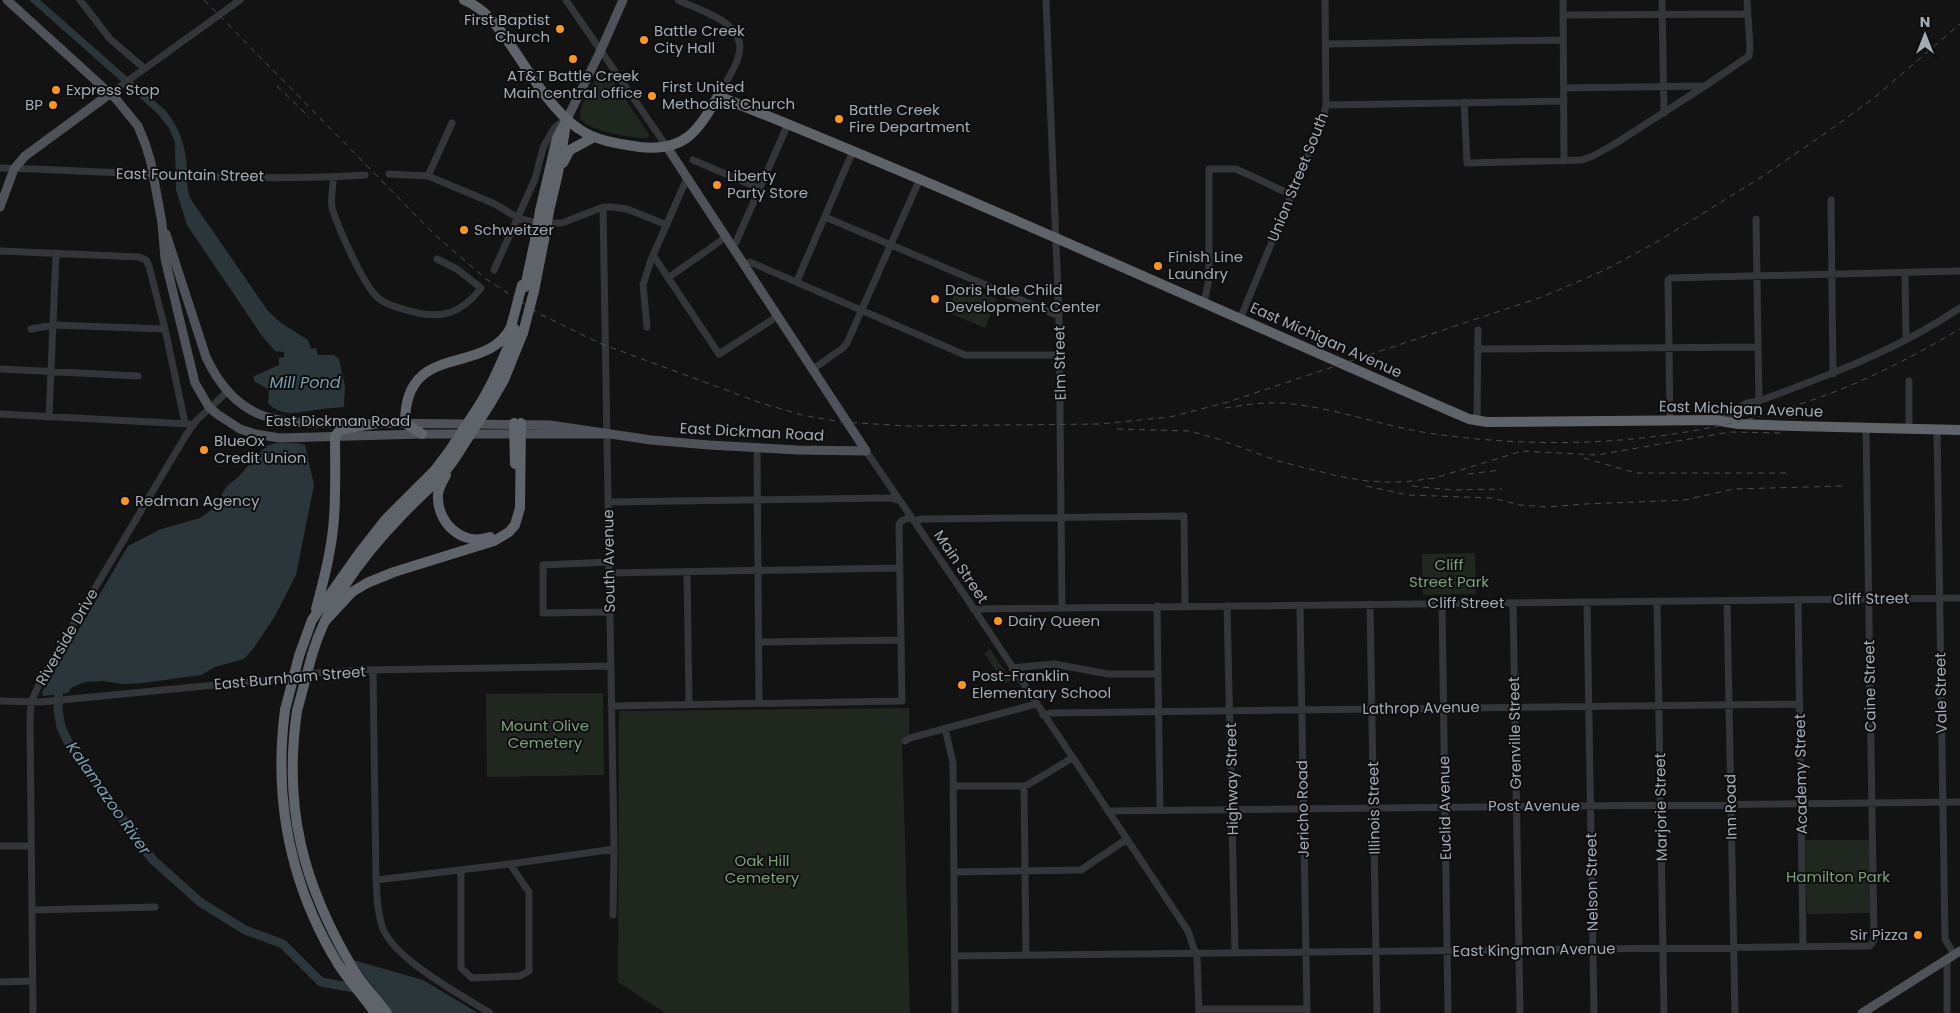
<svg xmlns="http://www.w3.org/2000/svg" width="1960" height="1013" font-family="Poppins,sans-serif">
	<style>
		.green { fill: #1f271f }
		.water { fill: #2a363a }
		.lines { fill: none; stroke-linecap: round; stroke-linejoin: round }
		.river { stroke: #2a363a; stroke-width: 9 }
		.minor { stroke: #333539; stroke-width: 7 }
		.major { stroke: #4f5359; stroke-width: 9 }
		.highway { stroke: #5f646b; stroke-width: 10 }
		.rail { stroke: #4a4d53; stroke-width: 1; stroke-dasharray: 6 5; stroke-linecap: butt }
		.highway-bridge { stroke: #5f646b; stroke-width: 10 }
		.poi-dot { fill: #f99626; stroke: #0e0e0f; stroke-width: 2 }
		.labels { text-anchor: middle; stroke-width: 4; stroke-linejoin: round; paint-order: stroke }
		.poi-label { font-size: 15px; fill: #a3abb5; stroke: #0e0e0f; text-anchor: start }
		.street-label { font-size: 15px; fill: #a3abb5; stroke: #0e0e0f }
		.park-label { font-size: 15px; fill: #7ca17a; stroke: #0e0e0f }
		.water-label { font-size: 16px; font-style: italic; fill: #799fb2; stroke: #0e0e0f }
	</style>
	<rect width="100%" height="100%" fill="#131314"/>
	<path class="green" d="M604 68 649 134 648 138C636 139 581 130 580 116 579 105 596 80 601 69Z
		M959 283 997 299 985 328 947 312Z
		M1475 553 1476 594 1423 595 1422 554Z
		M990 649 1011 680 1005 684 984 653Z
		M603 693 604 775 487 777 486 694Z
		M909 708V736L902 739 910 1013H665L618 982 619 711Z
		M1805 840H1869L1870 913 1807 914Z"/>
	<path class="water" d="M29 0H40L165 110C180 128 186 147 187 170 187 180 187 189 190 198L268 311 281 323 308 340 311 349 316 348 318 355H334L339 359 345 386 344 407C335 408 326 408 316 410 299 412 282 418 268 403L269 390 254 381V376L279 365V358L284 357V352L275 351 262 336 187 225 176 190 175 143 169 128 157 113Z
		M276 443H298L305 445 314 485 296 575 275 616 253 649 244 659 215 667 201 675 143 683 122 684 103 681 85 682 71 688 68 693 43 696 42 692 45 687 128 546 161 529 200 518 215 507 226 487 239 476 266 446Z
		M353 960 423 980 478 1013H393Z"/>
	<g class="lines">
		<path class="river" d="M59 684 58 710 61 727 72 750 152 859 200 902 245 930 283 944 321 982 360 989"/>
		<path class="minor" d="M80 0 110 39 144 68
			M566 0 667 147
			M678 0C701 11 750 23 738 58 734 71 725 83 718 96
			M1046 0 1059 316 1062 607
			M1563 0 1564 161
			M1662 0 1664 113
			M1563 15 1746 14 1747 10
			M1326 44 1563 40
			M1564 88 1705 86 1749 56 1750 48 1747 0
			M111 93 240 0
			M1464 102 1467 163 1582 160 1593 156 1613 145 1705 86
			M1326 105 1564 101
			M693 160 756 187 758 190
			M0 168C122 171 243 183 365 175
			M389 174 428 176 495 204 518 218 537 223H562L603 207H612L627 209 667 225
			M428 176 452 123
			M333 177C334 188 329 202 333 211 340 232 362 281 376 296 384 304 393 306 403 309 436 320 459 317 481 288L457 269 437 259
			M1831 200 1833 374
			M603 207 614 849 613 915
			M825 217 1059 316
			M1756 219 1759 401
			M732 246 736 242 788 124
			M0 251 139 257 146 260 149 266 165 329 185 423
			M653 255 719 354 778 316
			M744 265 750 262 965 355H1060
			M494 270 535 179 543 148 551 133 556 126 566 119
			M1905 273 1906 340
			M668 278 726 237
			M797 281 853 151
			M1204 303 1209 279V169H1236L1292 195
			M1240 319 1323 119 1326 105 1325 0
			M647 327 643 285 651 260 687 178
			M31 329 53 325 165 329
			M1477 349 1758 347
			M0 369 138 376
			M813 369 843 348 847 343 919 181
			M0 414 189 424
			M49 417 56 253
			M1722 419C1736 416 1749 411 1759 401
			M1670 420 1668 280 1671 278 1960 271
			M1715 420 1747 403 1759 401C1829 375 1898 350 1960 308
			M1477 422 1478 330
			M1909 428V381
			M1937 429 1945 939 1954 954
			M757 448 759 702
			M866 451 970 603 1188 931 1197 958 1199 1013
			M608 502 891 498 900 501
			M914 521 922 519 1184 516 1185 606
			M609 562 543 565V613L610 612
			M687 572 689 703
			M610 573 900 568
			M1798 600 1803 947
			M1657 601 1664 1013
			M1727 601 1735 1013
			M1587 602 1594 1013
			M1442 603 1448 1013
			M1513 603 1520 1013
			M1370 604 1377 1013
			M1300 605 1307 1013
			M1157 606 1160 810
			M1227 606 1235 952
			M973 609 1960 598
			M759 642 901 640
			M1012 668 1054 664 1108 674H1158
			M373 670 376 880C377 896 377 913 383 929 396 960 461 995 490 1013
			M0 701 41 702 267 680 301 674 365 670 610 666
			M611 706 902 701 899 525 901 521 911 517
			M1043 715 1050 713 1800 704
			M945 728 953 763 955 1013
			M905 741 910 738 1036 704
			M953 786H1024L1029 784 1072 758
			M1024 786 1026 955
			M1108 811 1960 802
			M0 846H31
			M461 870V968L472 978 520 976 529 971V892L510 864
			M954 872 1081 870 1127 839
			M376 880 510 864 614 849
			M32 910 155 907
			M955 956 1870 946 1874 940 1866 428
			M1947 959V1013
			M0 982 32 981
			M1199 1009H1306
			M33 1013 30 720 31 702 44 674 186 435 196 421 227 392"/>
		<path class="major" d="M7 0 116 99 138 126 146 146 151 163 162 223 165 259 195 383 209 407 217 414 240 429 255 434 280 438 422 434H606
			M567 119 601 50 623 0
			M667 147 866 451
			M0 207 14 169 25 156 111 93
			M166 234 206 357C240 430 288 423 357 423
			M373 423 550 425 651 440 709 445 798 450 866 451
			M1862 1013 1960 951"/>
		<path class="highway" d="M464 0C487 10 498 27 512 47 529 72 553 112 579 129 596 141 619 144 640 147 685 152 698 131 718 96 971 197 1219 311 1469 419L1487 422 1715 420 1738 424 1795 426 1960 430
			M563 163 570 150 594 137
			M540 211 557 138 567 119
			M549 211 558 173 565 130
			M525 287 535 240
			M534 291 544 240
			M480 404C495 380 505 355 515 329
			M490 404 504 380 523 333
			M514 423 515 464
			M422 434 405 423C405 339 485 378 511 327
			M446 475C443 481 439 487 438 494 436 522 462 547 490 537
			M316 609C324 579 332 549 334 518 336 491 335 463 335 436L339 431 343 429 378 423
			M326 620 352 592 367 583 394 572 494 541 509 532 515 525 520 508 521 423
			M312 655C327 603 365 553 403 514 422 494 445 476 459 452
			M299 656 312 620 360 552 385 520 435 470 450 450
			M285 710C273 802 290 885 338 964 349 981 363 996 375 1013
			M297 711C283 808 303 884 352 967 362 984 376 998 387 1013"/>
		<path class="rail" d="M204 0 434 234 486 279 540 314 599 343 761 403 802 415 841 422 908 426 1100 424 1170 417 1228 402 1542 297 1605 270 1660 240 1763 176 1830 130 1875 97 1960 24
			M277 86 309 117
			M1225 408C1244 405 1263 402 1282 403 1334 407 1384 427 1435 434 1569 453 1707 441 1834 392 1878 375 1919 353 1960 329
			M1117 429 1190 431 1218 439 1278 461 1338 476 1367 481 1385 482H1404L1435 478 1522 451 1597 455 1730 432 1784 433
			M1584 458 1636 473H1787
			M1468 474 1500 470
			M1366 486 1408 495 1492 498 1520 505 1547 507 1585 504 1684 500 1734 489 1842 486
			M1412 486 1453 490 1502 489"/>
		<path class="highway-bridge" d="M535 240 540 211
			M544 240 549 211
			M511 327 522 285
			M523 333 534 291
			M450 450 480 404
			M459 452 490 404
			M285 710 299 656
			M297 711 312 655"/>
	</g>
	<g class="poi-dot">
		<circle cx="560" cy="29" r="5"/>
		<circle cx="644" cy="40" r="5"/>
		<circle cx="573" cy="59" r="5"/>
		<circle cx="56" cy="90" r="5"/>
		<circle cx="652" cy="96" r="5"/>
		<circle cx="53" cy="105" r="5"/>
		<circle cx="839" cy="119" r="5"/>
		<circle cx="717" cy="185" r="5"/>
		<circle cx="464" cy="230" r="5"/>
		<circle cx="1158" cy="266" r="5"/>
		<circle cx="935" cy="299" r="5"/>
		<circle cx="204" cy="450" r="5"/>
		<circle cx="125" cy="501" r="5"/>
		<circle cx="998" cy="621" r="5"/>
		<circle cx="962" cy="685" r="5"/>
		<circle cx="1918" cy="935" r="5"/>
	</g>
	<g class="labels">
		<g class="poi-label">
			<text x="550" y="25" text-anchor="end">First Baptist<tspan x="550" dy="17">Church</tspan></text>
			<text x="654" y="36">Battle Creek<tspan x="654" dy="17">City Hall</tspan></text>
			<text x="573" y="81" text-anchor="middle">AT&amp;T Battle Creek<tspan x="573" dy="17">Main central office</tspan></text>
			<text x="662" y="92">First United<tspan x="662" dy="17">Methodist Church</tspan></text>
			<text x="66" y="95">Express Stop</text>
			<text x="43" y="110" text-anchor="end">BP</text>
			<text x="849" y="115">Battle Creek<tspan x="849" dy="17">Fire Department</tspan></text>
			<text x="727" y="181">Liberty<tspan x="727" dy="17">Party Store</tspan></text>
			<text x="474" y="235">Schweitzer</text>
			<text x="1168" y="262">Finish Line<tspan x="1168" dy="17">Laundry</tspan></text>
			<text x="945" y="295">Doris Hale Child<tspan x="945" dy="17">Development Center</tspan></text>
			<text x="214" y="446">BlueOx<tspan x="214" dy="17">Credit Union</tspan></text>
			<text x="135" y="506">Redman Agency</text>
			<text x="1008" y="626">Dairy Queen</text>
			<text x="972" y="681">Post-Franklin<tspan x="972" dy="17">Elementary School</tspan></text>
			<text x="1908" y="940" text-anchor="end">Sir Pizza</text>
		</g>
		<g class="street-label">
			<text transform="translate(190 175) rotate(1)" y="5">East Fountain Street</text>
			<text transform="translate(1298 177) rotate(-68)" y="5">Union Street South</text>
			<text transform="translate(1326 340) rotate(24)" y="5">East Michigan Avenue</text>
			<text transform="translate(1060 363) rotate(-91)" y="5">Elm Street</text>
			<text transform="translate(1741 409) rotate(2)" y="5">East Michigan Avenue</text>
			<text x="338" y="426">East Dickman Road</text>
			<text transform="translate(752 432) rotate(3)" y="5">East Dickman Road</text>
			<text transform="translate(609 561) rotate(-91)" y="5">South Avenue</text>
			<text transform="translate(961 567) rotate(56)" y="5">Main Street</text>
			<text transform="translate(1871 599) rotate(-1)" y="5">Cliff Street</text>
			<text x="1466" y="608">Cliff Street</text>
			<text transform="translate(67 637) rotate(-60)" y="5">Riverside Drive</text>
			<text transform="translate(290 678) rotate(-5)" y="5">East Burnham Street</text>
			<text transform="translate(1870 686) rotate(-91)" y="5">Caine Street</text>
			<text transform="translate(1941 693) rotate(-91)" y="5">Vale Street</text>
			<text transform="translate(1421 708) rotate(-1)" y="5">Lathrop Avenue</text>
			<text transform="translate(1515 733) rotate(-91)" y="5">Grenville Street</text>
			<text transform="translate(1801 774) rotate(-91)" y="5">Academy Street</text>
			<text transform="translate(1232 779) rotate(-91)" y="5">Highway Street</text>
			<text x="1534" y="811">Post Avenue</text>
			<text transform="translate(1661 807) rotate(-91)" y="5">Marjorie Street</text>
			<text transform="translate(1731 807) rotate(-91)" y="5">Inn Road</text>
			<text transform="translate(1374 808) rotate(-91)" y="5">Illinois Street</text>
			<text transform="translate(1445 808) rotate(-91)" y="5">Euclid Avenue</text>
			<text transform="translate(1303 809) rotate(-91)" y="5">Jericho Road</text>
			<text transform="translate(1592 882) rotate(-91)" y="5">Nelson Street</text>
			<text transform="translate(1534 950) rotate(-1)" y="5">East Kingman Avenue</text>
		</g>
		<g class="park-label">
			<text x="1449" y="570">Cliff<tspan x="1449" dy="17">Street Park</tspan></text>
			<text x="545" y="731">Mount Olive<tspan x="545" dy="17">Cemetery</tspan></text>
			<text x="762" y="866">Oak Hill<tspan x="762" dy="17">Cemetery</tspan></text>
			<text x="1838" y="882">Hamilton Park</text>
		</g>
		<g class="water-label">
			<text x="305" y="388">Mill Pond</text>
			<text transform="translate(109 798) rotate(55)" y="6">Kalamazoo River</text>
		</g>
	</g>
	<g transform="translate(1925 35)" stroke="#0e0e0f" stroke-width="4" paint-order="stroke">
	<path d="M0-4L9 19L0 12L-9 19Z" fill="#a3abb5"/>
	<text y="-8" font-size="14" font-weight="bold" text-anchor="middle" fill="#a3abb5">N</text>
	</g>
</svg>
